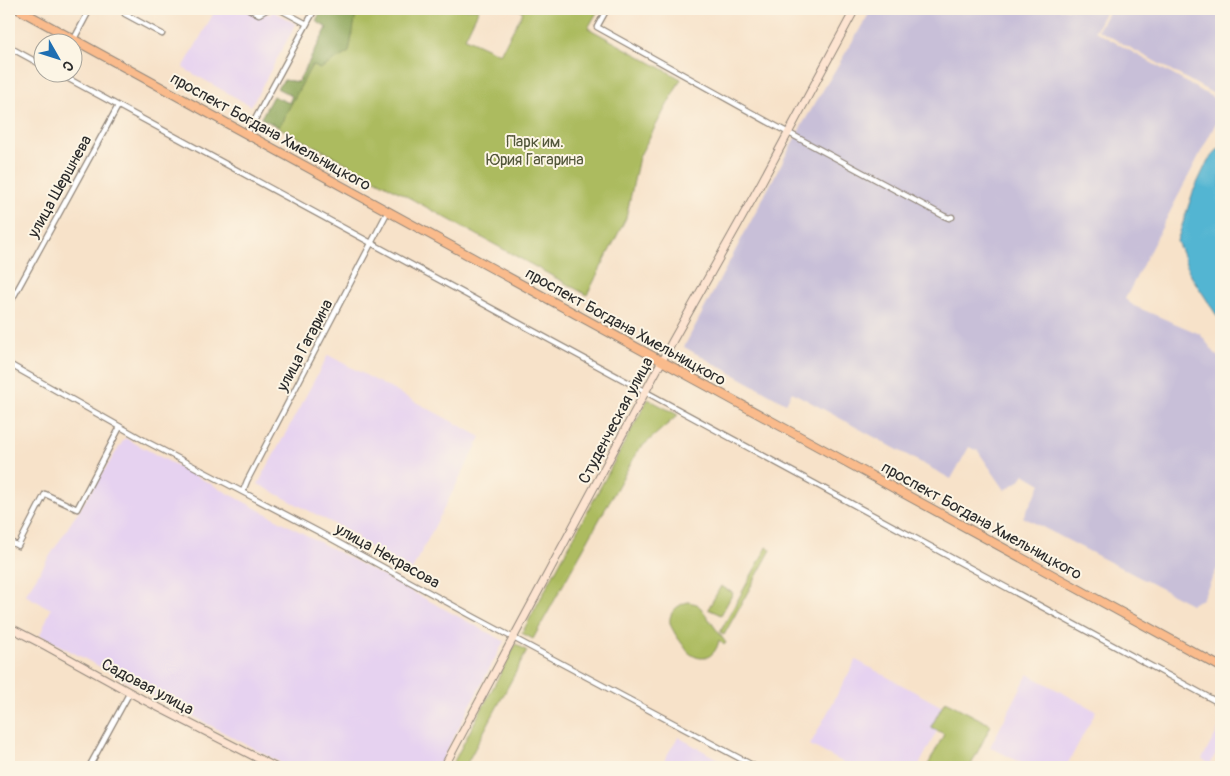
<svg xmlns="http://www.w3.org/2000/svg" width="1230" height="776" font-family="Pangolin,sans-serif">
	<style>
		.built { fill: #e6d2f0 }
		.industrial { fill: #c8bfd8 }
		.green { fill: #acbb5e; stroke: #6c7344 }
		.forest { fill: #89a355; stroke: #5a6740 }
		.water { fill: #53b5d2; stroke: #3f707e }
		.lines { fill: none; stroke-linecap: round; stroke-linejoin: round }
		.minor-casing { stroke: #91867a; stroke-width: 7 }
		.secondary-casing { stroke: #91867a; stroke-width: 9 }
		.primary-casing { stroke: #91867a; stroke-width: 10 }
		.minor { stroke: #fff; stroke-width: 4.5 }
		.secondary { stroke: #fde4d1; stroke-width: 7 }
		.primary { stroke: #fabb8c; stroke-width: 8 }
		.labels { text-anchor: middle; stroke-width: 4; stroke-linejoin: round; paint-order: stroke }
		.street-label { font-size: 16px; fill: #2b2b2b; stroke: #fcf5e5 }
		.park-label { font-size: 16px; fill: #52563a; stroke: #fcf5e5 }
	</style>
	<rect width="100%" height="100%" fill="#fcf5e5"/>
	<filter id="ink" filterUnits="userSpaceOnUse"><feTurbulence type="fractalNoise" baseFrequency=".02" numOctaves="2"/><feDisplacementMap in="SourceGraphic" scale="10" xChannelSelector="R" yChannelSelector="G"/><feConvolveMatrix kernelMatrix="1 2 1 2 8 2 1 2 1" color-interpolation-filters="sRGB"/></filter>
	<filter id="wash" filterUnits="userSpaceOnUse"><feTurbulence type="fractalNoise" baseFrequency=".0096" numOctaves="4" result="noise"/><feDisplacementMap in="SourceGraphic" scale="20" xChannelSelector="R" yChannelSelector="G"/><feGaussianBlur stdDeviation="1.12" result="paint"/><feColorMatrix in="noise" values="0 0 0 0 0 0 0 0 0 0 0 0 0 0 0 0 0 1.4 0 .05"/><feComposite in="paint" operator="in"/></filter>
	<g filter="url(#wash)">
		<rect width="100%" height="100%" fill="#f7e2c9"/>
		<path class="built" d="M216 9H259L270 15 272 11 296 24 251 106 183 68Z
			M328 355 481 437 412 570 359 541 357 536 258 484Z
			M125 438 504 641 438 767H289L40 635 51 609 25 595Z
			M856 660 948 710 918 767H852L810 745Z
			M1028 674 1096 711 1066 767H1029L990 747Z
			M1221 725V744L1210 764 1202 759Z
			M678 737 732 767H660Z"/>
		<path class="industrial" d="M872 9H1107L1095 31 1221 102V113L1125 299 1134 306 1200 334 1221 361V561L1202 599 1191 604 1023 517 1041 484 1024 474 1019 481 1005 490 978 451 969 447 951 479 792 392 786 403 684 347 802 125Z
			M1110 9H1221V96L1216 95 1098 30Z"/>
		<path class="green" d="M322 9H479L465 38 500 54 523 12 518 9H599L588 28 681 79 639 157 626 218 587 295 322 150 261 118 273 96 289 103 292 96 277 88 284 80 298 82 327 28 316 21Z
			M648 399 678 415 638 450 533 639 522 633Z
			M767 547 771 550 724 635 720 632Z
			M721 586 733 593 721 615 708 609Z
			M688 602 697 604 701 608 726 643 724 645 719 640C716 657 702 664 688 652 683 644 676 637 672 628 665 616 676 605 688 602Z
			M516 644 527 651 465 767H451Z
			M945 701 991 725 970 767H927L944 734 931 727Z"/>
		<path class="forest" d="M322 9H357L349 52 320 69 312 65 279 127 261 118 273 96 289 103 292 96 277 88 284 80 298 82 327 28 316 21Z"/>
		<path class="water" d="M1221 146V322L1190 274 1177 241 1193 192 1208 160Z"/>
	</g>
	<g filter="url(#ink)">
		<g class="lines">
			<g class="minor-casing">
				<path id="minor" d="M128 9 125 14 162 34
					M249 9 259 14 268 9
					M279 9 307 24
					M607 9 597 27 772 124 944 216 949 218 952 217
					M74 39 90 9
					M9 47 42 65
					M56 72 1221 704
					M247 134 315 9
					M9 305 118 106
					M9 364 149 443 319 532 474 617 756 767
					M243 491 247 481 388 211
					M9 541 18 546 45 494 77 509 120 427
					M89 767 130 692
					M1220 767 1221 765"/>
			</g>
			<g class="secondary-casing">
				<path id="secondary" d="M9 627 46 646 142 699 275 767
					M444 767 672 342 759 187 855 9"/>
			</g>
			<g class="primary-casing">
				<path id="primary" d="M18 9 1221 667"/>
			</g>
			<use href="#minor" class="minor"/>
			<use href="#secondary" class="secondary"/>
			<use href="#primary" class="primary"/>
		</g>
	</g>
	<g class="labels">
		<g class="street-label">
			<text transform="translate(271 131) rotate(29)" y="6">проспект Богдана Хмельницкого</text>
			<text transform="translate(59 186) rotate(-61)" y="6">улица Шершнева</text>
			<text transform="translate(626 326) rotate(29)" y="6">проспект Богдана Хмельницкого</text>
			<text transform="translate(304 345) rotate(-62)" y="6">улица Гагарина</text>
			<text transform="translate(615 420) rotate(-62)" y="6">Студенческая улица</text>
			<text transform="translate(982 520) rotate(29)" y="6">проспект Богдана Хмельницкого</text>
			<text transform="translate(388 555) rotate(29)" y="6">улица Некрасова</text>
			<text transform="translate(148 686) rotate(28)" y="6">Садовая улица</text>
		</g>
		<g class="park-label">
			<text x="535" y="147">Парк им.<tspan x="535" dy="18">Юрия Гагарина</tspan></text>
		</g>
	</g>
	<rect width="1230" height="776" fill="none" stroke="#fcf5e5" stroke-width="30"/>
	<g transform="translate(58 58) rotate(129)"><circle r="24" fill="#fcf5e5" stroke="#a8a49b"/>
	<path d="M0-4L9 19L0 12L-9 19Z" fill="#1f6fb2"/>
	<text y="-8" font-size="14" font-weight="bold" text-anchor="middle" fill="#2b2b2b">С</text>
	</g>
</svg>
